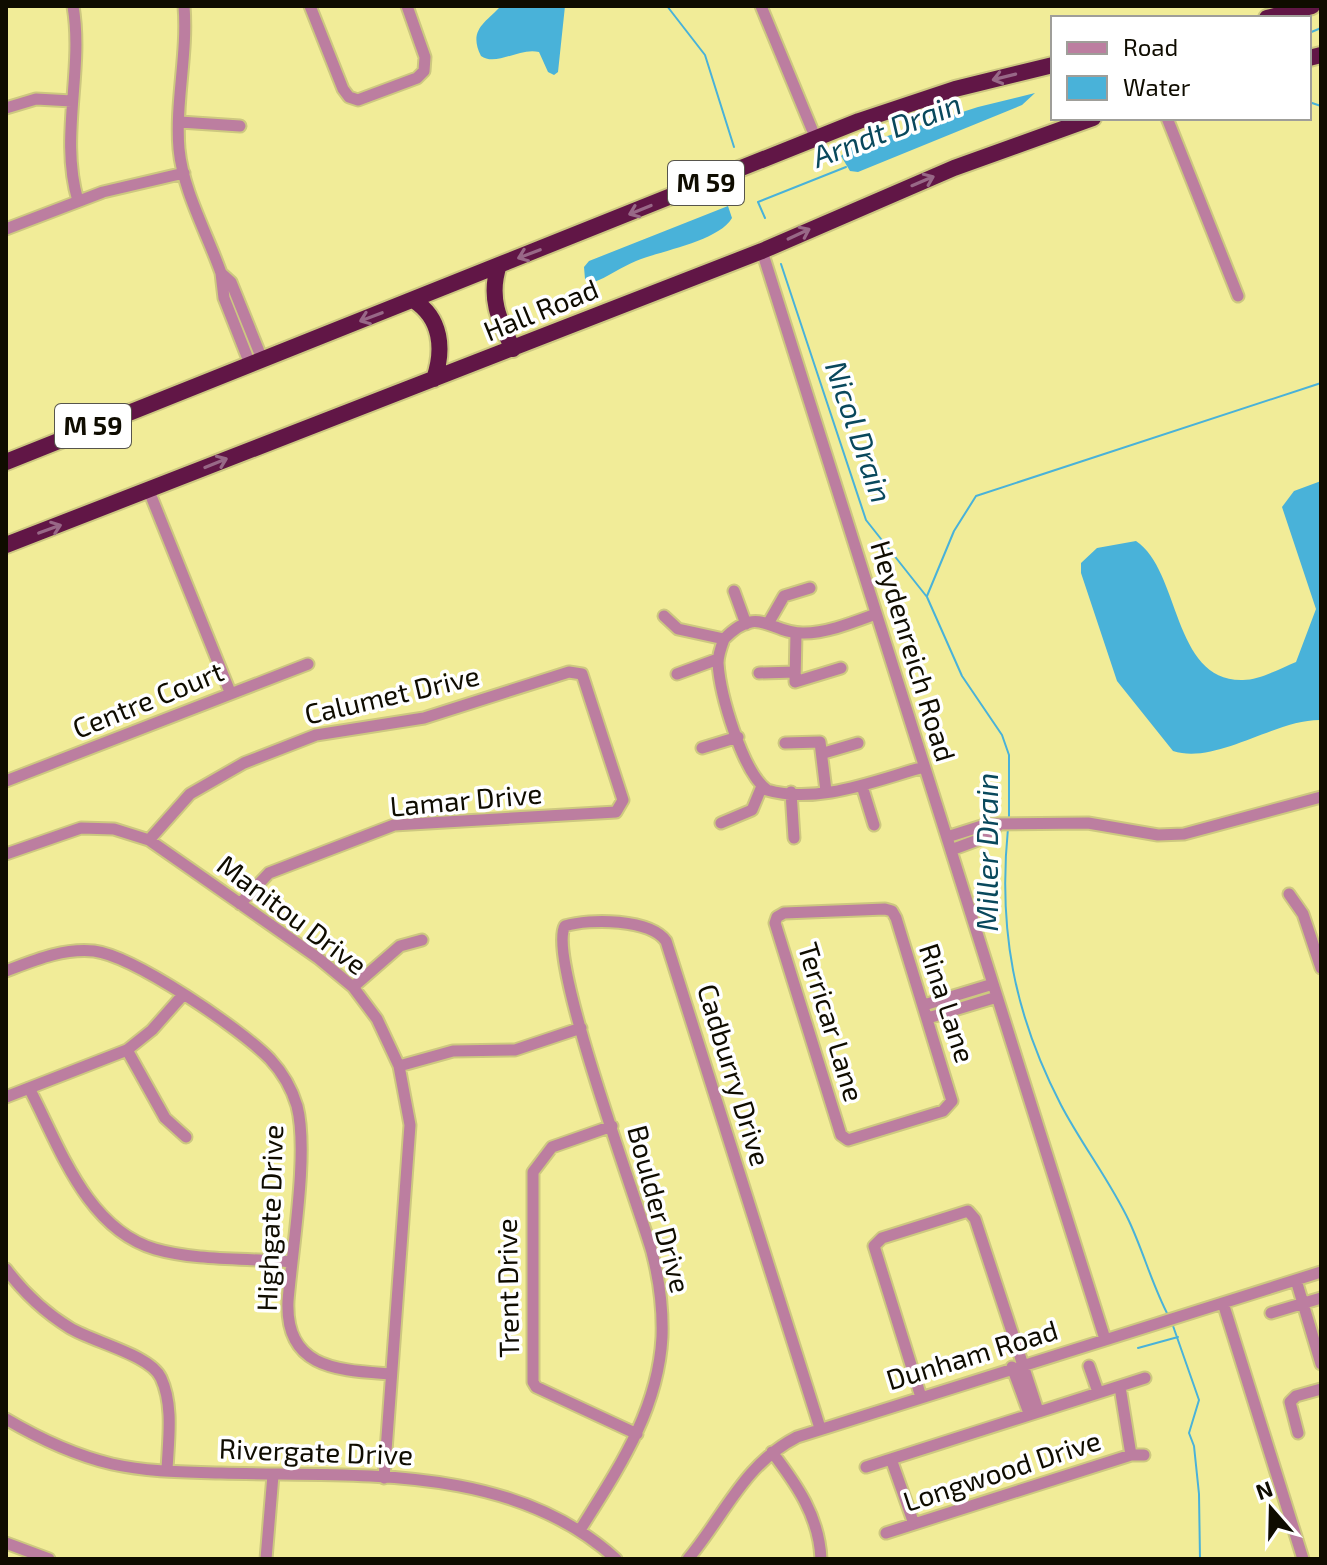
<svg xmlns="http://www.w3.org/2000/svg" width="1327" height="1565" font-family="'Exo 2',sans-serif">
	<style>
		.water { fill: #49b2d9 }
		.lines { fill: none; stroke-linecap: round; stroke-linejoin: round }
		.stream { stroke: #49b2d9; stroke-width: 2 }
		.minor-casing { stroke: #cdc880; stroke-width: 15 }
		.highway-casing { stroke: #cdc880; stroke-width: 20 }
		.minor { stroke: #bc7ea0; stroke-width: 11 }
		.highway { stroke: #611646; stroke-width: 16 }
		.oneway { stroke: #986887 }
		.labels { text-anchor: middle; stroke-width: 7; stroke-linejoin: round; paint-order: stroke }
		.shield { fill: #fff; stroke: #57554c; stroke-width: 2 }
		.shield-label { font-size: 26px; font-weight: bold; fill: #0f0c00 }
		.street-label { font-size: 28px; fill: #0f0c00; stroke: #fff }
		.water-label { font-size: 30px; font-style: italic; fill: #09485c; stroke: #fff }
	</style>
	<rect width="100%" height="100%" fill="#f1ec98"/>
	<path class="water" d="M501 6H565L558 72 554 75 548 72 539 52C520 47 496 67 481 56 468 30 485 23 501 6Z
		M1035 93 1022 105 858 172 850 171 841 156 850 148 978 107Z
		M728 206 732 218C719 241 660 251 636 261 621 267 608 277 592 283L585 279 584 267 589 261Z
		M1321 481V720C1275 719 1217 765 1173 751L1117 681 1081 573V563L1097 548 1136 541C1181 571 1172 682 1243 680 1260 680 1281 668 1296 662L1316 609 1282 507 1294 491Z"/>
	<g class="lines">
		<path class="stream" d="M667 6 705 55 734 147
			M1309 33 1321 28
			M1309 102 1321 106
			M765 218 758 202 846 167
			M781 264 866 520 927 597 962 676 1002 735 1009 755V818
			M927 596 954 531 976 496 1321 383
			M1008 828C998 930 1014 1014 1061 1105 1082 1145 1110 1181 1129 1221 1144 1253 1152 1285 1169 1317
			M1172 1323 1199 1400 1189 1433 1194 1446 1199 1494 1200 1559
			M1138 1348 1178 1337"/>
		<g class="minor-casing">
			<path id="minor" d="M73 6C84 71 59 136 78 201
				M184 6C188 54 175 102 179 149 183 191 207 233 221 273L231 282 262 359
				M310 6 343 89 349 97 358 100 417 78 424 71 425 57 407 6
				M761 6 816 139
				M6 108 36 99 72 101
				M1167 118 1238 296
				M180 122 240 126
				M6 229 103 192 184 173
				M762 251 1105 1339
				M221 273 224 298 250 364
				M149 491 230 692
				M734 591 746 624
				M664 616 678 629 724 639C759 603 770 634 804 633 827 633 854 622 876 614
				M769 622 784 596 810 588
				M796 633 795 682 841 668
				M724 639C721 647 718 655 718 663 720 694 742 771 767 790 818 805 876 780 924 767
				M759 673 795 672
				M677 674 718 659
				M785 743 820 742 826 791
				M702 748 738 737
				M824 753 858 743
				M6 781 308 664
				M862 786 874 825
				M791 792 794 838
				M721 823 752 810 762 786
				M947 837 988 824 1088 823 1158 835 1184 834 1321 797
				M149 840 190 794 244 763 316 735 424 718 569 672 582 674 623 800 616 812 394 825 269 873 240 904
				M951 850 978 840 999 825
				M6 854 81 828 114 829 149 840 318 958 353 987 377 1019 399 1066 410 1125 384 1478
				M1289 894 1303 914 1321 968
				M885 909 892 911 896 918 952 1101 943 1111 848 1140 841 1135 775 923 777 917 784 913Z
				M6 971C35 960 63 948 94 951 134 956 241 1029 270 1059 282 1072 292 1089 297 1106 309 1152 292 1250 288 1301 285 1369 338 1370 390 1374
				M353 987 400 946 422 940
				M924 1005 993 984
				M928 1018 997 997
				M127 1050 165 1118 186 1137
				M399 1066 453 1051 515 1050 581 1028
				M29 1088C59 1145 86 1229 155 1249 197 1261 247 1258 291 1262
				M6 1097 127 1050 152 1030 182 996
				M612 1126 552 1147 533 1172V1382L536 1387 637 1434
				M6 1269C24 1293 44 1312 70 1328 93 1342 151 1355 161 1378 174 1406 168 1442 167 1471
				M1296 1280 1321 1364
				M1223 1303 1303 1559
				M1271 1313 1321 1298
				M1089 1366 1098 1392
				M1012 1367 1029 1413
				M1120 1387 1131 1455
				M921 1397 874 1246 882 1238 968 1211 975 1219 1038 1411
				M6 1419C40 1439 74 1455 112 1464 148 1472 185 1472 221 1473 355 1477 510 1462 616 1559
				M1298 1433 1290 1402 1296 1396 1321 1389
				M772 1452C797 1485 819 1516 821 1559
				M891 1459 914 1524
				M866 1467 1145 1378
				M580 1530C618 1469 658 1411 662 1337 663 1308 659 1279 652 1252 638 1203 546 956 565 926 590 918 650 919 666 941L820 1428
				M886 1533 1131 1455H1144
				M6 1543 49 1559
				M266 1559 273 1475
				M688 1559C725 1515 743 1465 797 1437L1321 1272"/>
		</g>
		<g class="highway-casing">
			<path id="highway" d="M1267 18 1312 6
				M1309 58 1321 55
				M499 265C488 297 499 320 513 349
				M413 300C442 318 444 350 434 379
				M6 462 859 121 955 89 1053 65
				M6 545 762 251 954 168 1093 118"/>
		</g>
		<use href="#minor" class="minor"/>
		<use href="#highway" class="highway"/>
	</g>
	<defs><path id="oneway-shaft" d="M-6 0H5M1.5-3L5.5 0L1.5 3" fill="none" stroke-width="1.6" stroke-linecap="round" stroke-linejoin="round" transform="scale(2)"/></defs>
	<g class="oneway">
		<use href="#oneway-shaft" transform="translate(1004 77) rotate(166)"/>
		<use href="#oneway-shaft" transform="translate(923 181) rotate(-23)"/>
		<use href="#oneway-shaft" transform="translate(640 210) rotate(158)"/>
		<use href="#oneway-shaft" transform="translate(799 234) rotate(-25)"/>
		<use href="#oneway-shaft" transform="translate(529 254) rotate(159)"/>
		<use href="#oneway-shaft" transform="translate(371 317) rotate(159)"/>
		<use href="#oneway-shaft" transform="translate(216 463) rotate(-22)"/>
		<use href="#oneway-shaft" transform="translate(50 529) rotate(-20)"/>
	</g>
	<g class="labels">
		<g class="shield">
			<rect x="668" y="161" width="76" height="44" rx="6"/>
			<rect x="55" y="404" width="76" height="44" rx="6"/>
		</g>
		<g class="shield-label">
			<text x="706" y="192">M 59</text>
			<text x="93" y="435">M 59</text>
		</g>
		<g class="street-label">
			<text transform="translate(541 310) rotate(-22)" y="10">Hall Road</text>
			<text transform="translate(913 651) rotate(73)" y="10">Heydenreich Road</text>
			<text transform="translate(392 695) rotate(-13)" y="10">Calumet Drive</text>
			<text transform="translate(148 700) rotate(-22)" y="10">Centre Court</text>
			<text transform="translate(466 800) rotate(-5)" y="10">Lamar Drive</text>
			<text transform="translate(292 915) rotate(37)" y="10">Manitou Drive</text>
			<text transform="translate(947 1003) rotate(72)" y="10">Rina Lane</text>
			<text transform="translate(831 1022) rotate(73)" y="10">Terricar Lane</text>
			<text transform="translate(734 1075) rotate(73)" y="10">Cadburry Drive</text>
			<text transform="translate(659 1209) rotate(75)" y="10">Boulder Drive</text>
			<text transform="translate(270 1218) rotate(-88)" y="10">Highgate Drive</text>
			<text transform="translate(508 1288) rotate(-91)" y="10">Trent Drive</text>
			<text transform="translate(972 1355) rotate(-17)" y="10">Dunham Road</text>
			<text transform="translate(316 1452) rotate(2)" y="10">Rivergate Drive</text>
			<text transform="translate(1002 1471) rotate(-18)" y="10">Longwood Drive</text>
		</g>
		<g class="water-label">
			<text transform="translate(887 131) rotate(-21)" y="10">Arndt Drain</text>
			<text transform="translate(858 432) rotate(71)" y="10">Nicol Drain</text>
			<text transform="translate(988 852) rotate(-90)" y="10">Miller Drain</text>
		</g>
	</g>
	<rect width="1327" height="1565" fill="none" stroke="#0f0c00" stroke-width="16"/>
	<rect x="1051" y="16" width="260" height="104" fill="#ffffff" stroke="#9f9e99" stroke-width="2"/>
	<rect x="1067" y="42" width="40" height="12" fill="#bc7ea0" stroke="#9f9e99" stroke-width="2"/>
	<text x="1123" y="56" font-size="24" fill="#0f0c00">Road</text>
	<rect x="1067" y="76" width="40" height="24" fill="#49b2d9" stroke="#9f9e99" stroke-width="2"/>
	<text x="1123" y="96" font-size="24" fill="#0f0c00">Water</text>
	<g transform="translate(1271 1509) rotate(340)" stroke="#ffffff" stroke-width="6" paint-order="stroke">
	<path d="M0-6L14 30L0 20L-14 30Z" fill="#0f0c00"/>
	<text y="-12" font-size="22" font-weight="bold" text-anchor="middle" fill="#0f0c00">N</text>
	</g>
</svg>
